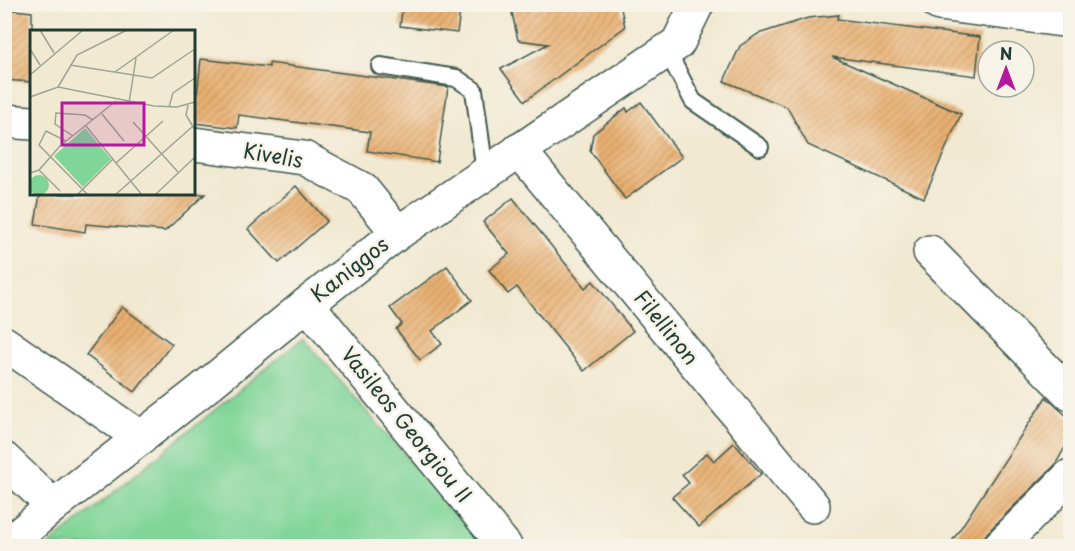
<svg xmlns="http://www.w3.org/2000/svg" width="1075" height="551" font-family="'Playpen Sans',sans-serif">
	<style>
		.park { fill: #80d598; stroke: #508966; stroke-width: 1.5 }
		.building { fill: url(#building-hatch) }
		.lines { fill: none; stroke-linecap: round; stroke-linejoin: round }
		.lane-casing { stroke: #3e574c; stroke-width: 20 }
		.street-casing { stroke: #3e574c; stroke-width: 36 }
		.secondary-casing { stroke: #3e574c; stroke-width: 36 }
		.lane { stroke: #fff; stroke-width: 16 }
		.street { stroke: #fff; stroke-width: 33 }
		.secondary { stroke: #fff; stroke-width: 33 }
		.labels { text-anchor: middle; stroke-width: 5; stroke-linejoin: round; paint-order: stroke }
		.street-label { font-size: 21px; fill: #1f3d34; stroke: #f7f3e8 }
		.inset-road { fill: none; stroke: #9da493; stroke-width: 1.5 }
		.view { fill: #b5179e; fill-opacity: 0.15; stroke: #b5179e; stroke-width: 3 }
		.inset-edge { fill: none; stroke: #1f3d34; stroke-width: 3 }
	</style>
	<defs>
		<pattern id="building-hatch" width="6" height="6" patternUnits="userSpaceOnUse" patternTransform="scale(1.5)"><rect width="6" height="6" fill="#eab172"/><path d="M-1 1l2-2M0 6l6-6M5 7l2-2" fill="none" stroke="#bd915e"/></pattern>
	</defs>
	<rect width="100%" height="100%" fill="#f7f3e8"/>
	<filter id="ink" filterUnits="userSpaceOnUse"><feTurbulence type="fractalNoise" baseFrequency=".0167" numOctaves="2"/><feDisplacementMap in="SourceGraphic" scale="12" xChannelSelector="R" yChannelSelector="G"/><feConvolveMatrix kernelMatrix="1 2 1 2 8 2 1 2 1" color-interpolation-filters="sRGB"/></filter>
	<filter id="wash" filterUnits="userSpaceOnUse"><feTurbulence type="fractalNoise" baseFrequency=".008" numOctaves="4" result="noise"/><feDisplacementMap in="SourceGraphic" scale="24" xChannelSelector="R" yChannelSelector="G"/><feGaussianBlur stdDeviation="1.35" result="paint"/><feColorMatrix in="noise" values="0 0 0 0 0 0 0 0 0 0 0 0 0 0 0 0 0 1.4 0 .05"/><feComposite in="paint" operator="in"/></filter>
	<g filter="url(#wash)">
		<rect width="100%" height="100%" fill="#f1e9d2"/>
		<path class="park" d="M303 338 483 546H48Z"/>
		<g id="blocks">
			<path class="building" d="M403 4H461L457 33 400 26Z
				M510 4H620L625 27 525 101 501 69 548 44 518 40Z
				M4 9 32 12V82L4 80Z
				M839 15 837 19 980 37 976 76 832 57 961 114 924 198 808 145 787 107 724 81 740 46 758 34 808 18Z
				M201 59 269 67V63L448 87 437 162 367 151 370 132 239 115 237 128 194 123Z
				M641 102 682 157 625 199 590 151 593 134 626 108 628 112Z
				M296 186 327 221 279 263 248 229Z
				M40 194H205L165 231 86 224 85 232 35 224Z
				M513 198 585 288 593 281 633 331 584 371 517 287 508 294 489 270 509 254 483 222Z
				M447 266 472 300 432 331 442 344 420 360 396 329 402 324 390 308Z
				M122 307 172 344 135 392 86 355Z
				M1046 397 1071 420 1068 442 1055 465 987 533 979 546H949Z
				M734 443 761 474 699 527 672 497 689 483 682 475 707 453 714 461Z"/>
		</g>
	</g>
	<g filter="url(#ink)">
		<use href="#blocks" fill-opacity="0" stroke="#3e574c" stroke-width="1.5"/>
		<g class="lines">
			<g class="lane-casing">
				<path id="lane" d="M667 51 693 101 760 147
					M380 66 456 78 474 90 485 173"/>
			</g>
			<g class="street-casing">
				<path id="street" d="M4 121 32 123
					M194 144 304 158 362 189 398 233
					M519 150 813 506
					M930 252 1070 394
					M307 304 505 546
					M4 343 141 438
					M4 459 53 506
					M1000 546 1070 476"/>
			</g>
			<g class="secondary-casing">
				<path id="secondary" d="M939 4 1070 21
					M6 546 53 506 198 393 307 304 398 233 678 43 697 4"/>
			</g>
			<use href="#lane" class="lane"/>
			<use href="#street" class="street"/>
			<use href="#secondary" class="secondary"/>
		</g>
	</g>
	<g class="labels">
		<g class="street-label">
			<text transform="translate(273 156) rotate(10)" y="7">Kivelis</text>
			<text transform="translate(350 270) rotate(-38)" y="7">Kaniggos</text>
			<text transform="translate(666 328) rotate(51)" y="7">Filellinon</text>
			<text transform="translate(406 425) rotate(51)" y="7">Vasileos Georgiou II</text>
		</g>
	</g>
	<g transform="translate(30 30)">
		<rect width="165" height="165" fill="#f1e9d2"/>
		<path d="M55 98 81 129 53 157 24 126ZM-1 155a10 10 0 1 1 20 0a10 10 0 1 1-20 0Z" fill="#80d598"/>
		<path class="inset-road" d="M10 0 24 23M0 19 10 35M40 35 122 48 165 19M85 42 144 0M0 45 53 0M28 57 47 25 97 0M0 67 28 57 124 76 147 77 165 72M99 73 106 28M158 75 156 85 165 100M139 77 143 63 165 48M72 84 94 111M103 92 148 142M56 96 112 165M43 106 25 94 26 83 55 85 63 90M36 111 16 101 9 115 58 165M86 133 133 91M9 140 30 161M0 143 9 140 30 116 86 71M47 165 83 129M85 165 162 97M125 165 165 127"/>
		<path class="view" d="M32 73H114V115H32Z"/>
		<rect width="165" height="165" class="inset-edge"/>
	</g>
	<rect width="1075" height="551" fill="none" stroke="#f7f3e8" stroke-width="24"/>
	<g transform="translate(1006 69)"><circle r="28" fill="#f7f3e8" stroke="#a1aaa0" stroke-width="1.5"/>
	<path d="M0-4.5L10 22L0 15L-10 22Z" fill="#b5179e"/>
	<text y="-9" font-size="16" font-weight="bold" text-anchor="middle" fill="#1f3d34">N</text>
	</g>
</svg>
